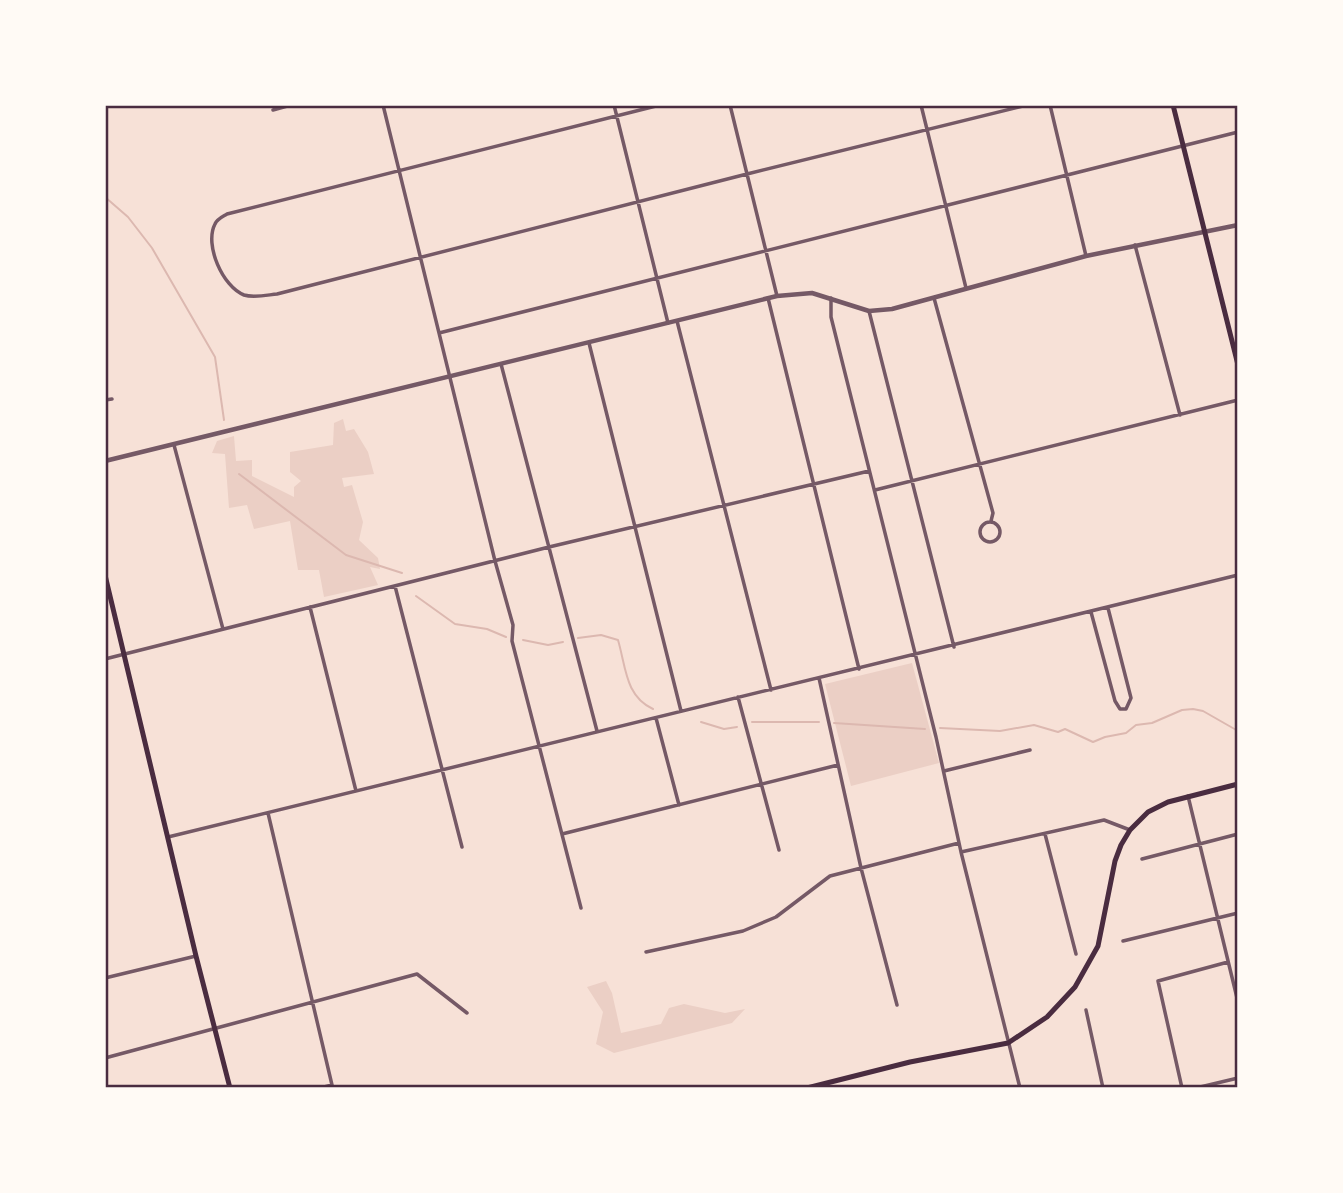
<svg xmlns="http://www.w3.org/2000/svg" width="1343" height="1193" font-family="Barlow,sans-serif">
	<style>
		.green { fill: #ebcfc5 }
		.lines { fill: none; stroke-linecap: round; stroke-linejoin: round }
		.stream { stroke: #dcb8b0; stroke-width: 2 }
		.minor { stroke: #755966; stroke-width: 3.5 }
		.tertiary { stroke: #755966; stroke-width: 4.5 }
		.secondary { stroke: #4a2c40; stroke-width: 5 }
		.primary { stroke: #4a2c40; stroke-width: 5 }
		.neatline { fill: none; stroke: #4a2c40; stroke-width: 2.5 }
	</style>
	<rect width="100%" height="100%" fill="#f7e1d7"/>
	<path class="green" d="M343 419 346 431 354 429 368 452 374 474 342 478 344 487 352 485 363 522 359 540 378 558 380 569 370 567 378 585 324 597 319 570H298L290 521 254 529 247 505 229 508 225 454 212 453 217 441 234 436 236 461 252 460V476L294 497V487L301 481 290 472V452L333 445 334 423Z
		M912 663 939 763 851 786 825 684Z
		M606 981 612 993 621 1033 661 1024 669 1008 684 1004 725 1013 745 1009 732 1023 614 1053 596 1044 603 1012 587 987Z"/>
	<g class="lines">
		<path class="stream" d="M105 197 128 217 152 248 215 357 224 420
			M239 474 346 555 402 573
			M416 596 455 624 487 629 506 637
			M578 638 601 635 618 640C626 667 625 696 653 709
			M523 640 548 645 563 642
			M701 722 724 729 737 727
			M752 722H819
			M834 723 925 729
			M940 728 1000 731 1034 725 1058 732 1065 729 1093 742 1105 737 1126 733 1136 725 1152 723 1182 710 1193 709 1203 711 1238 731"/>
		<path class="minor" d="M383 105 495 561 513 625 512 641 581 908
			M614 105 668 323
			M660 105 227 214C222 217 217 219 215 224 204 245 223 287 244 295 254 298 267 295 277 294L747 174 1027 105
			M730 105 777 296
			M921 105 966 288
			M1050 105 1086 256
			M273 110 291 105
			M1135 245 1180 415
			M768 298 859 669
			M831 298V317L936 737 961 852 1020 1088
			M934 298 993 513 991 521
			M869 311 954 647
			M677 321 771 690
			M439 333 1238 132
			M589 343 681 711
			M501 364 597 731
			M105 400 112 399
			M174 445 223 629
			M875 490 1238 400
			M980 532a10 10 0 1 1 20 0a10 10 0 1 1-20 0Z
			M395 586 462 847
			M310 607 356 791
			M1091 612 1115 701 1120 709H1126L1131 698 1108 608
			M105 659 549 547 869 471
			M819 678 861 868 897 1005
			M738 697 779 850
			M656 718 679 805
			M944 771 1030 750
			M1188 796 1238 1002
			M268 813 332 1085 320 1088
			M562 834 838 765
			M1045 834 1076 954
			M168 837C525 749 882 664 1238 575
			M961 852 1104 820 1130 830
			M1142 859 1238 834
			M1123 941 1238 913
			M646 952 743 931 776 917 830 876 959 843
			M105 978 196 956
			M1086 1010 1103 1088
			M105 1058 417 974 467 1013
			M1182 1088 1158 981 1228 962
			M1196 1088 1238 1078"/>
		<path class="tertiary" d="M105 461 777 296 812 293 869 311 892 309 1086 256 1238 225"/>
		<path class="secondary" d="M105 575 196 956 230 1088
			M807 1088 910 1062 1008 1043 1047 1017 1075 987 1098 946 1115 861 1121 845 1130 830 1148 812 1168 802 1238 784"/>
		<path class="primary" d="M1173 105 1238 365"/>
	</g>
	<rect width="1343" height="1193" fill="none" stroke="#fffaf5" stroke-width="214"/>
	<rect x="107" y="107" width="1129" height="979" class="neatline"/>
</svg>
